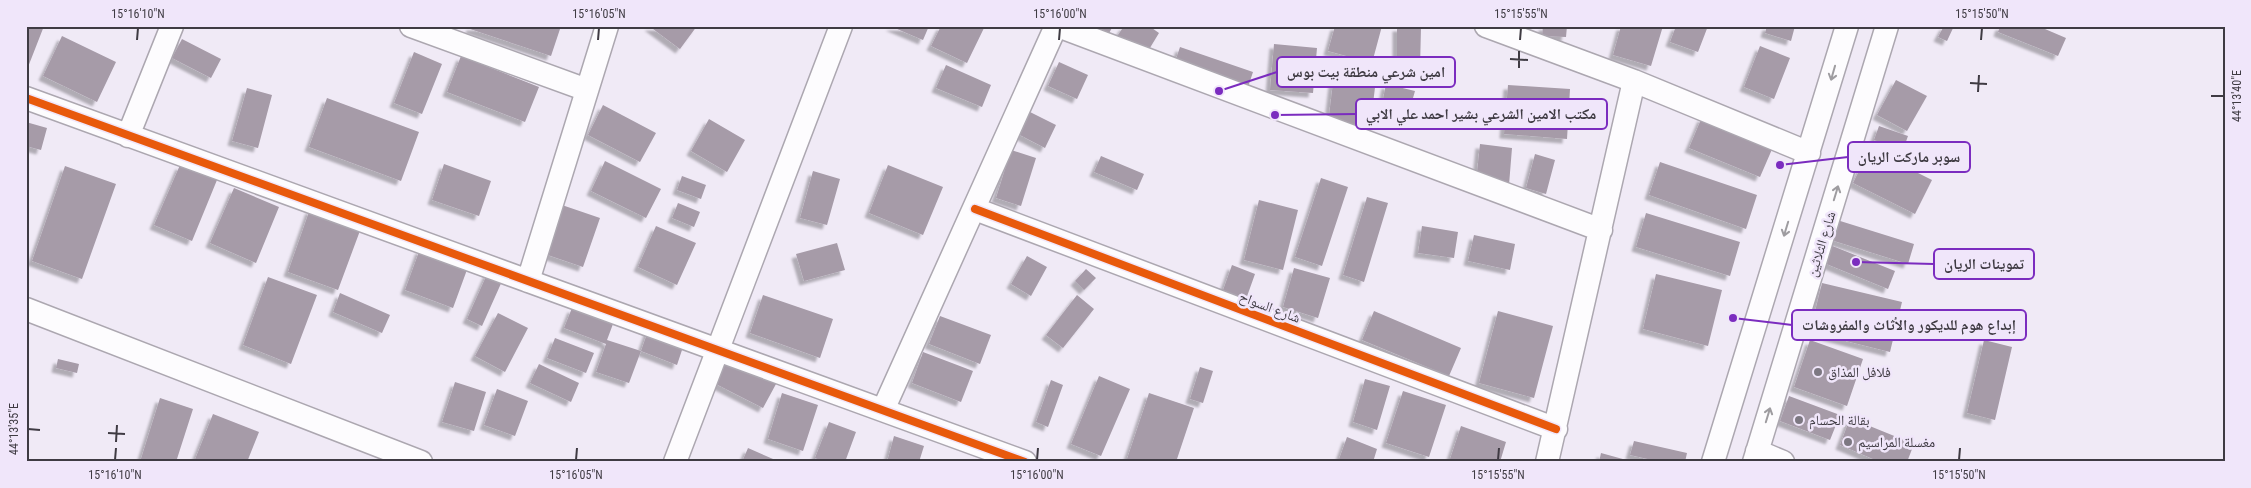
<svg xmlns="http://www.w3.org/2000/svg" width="2251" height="488" font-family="'Roboto Condensed','Noto Naskh Arabic',sans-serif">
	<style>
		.building { fill: #a69ba8; filter: url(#shadow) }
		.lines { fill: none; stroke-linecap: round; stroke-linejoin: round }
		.minor-casing { stroke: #aca7b0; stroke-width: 25 }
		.minor { stroke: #fdfcfe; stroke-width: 22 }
		.cycleway-casing { stroke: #f0e6fa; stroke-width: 11 }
		.cycleway { stroke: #e8590c; stroke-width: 8 }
		.oneway { stroke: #9e9ca0 }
		.ticks { fill: none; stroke: #3f3b43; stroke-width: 2 }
		.poi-dot { fill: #7d7882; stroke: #f0e6fa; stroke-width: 2 }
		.labels { text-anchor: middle; stroke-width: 5; stroke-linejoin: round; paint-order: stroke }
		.street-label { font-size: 14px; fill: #3f3b43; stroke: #f0e6fa }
		.poi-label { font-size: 14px; fill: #3f3b43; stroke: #f0e6fa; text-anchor: start }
		.leader { fill: none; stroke: #7b2cbf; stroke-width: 2 }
		.callout-dot { fill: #7b2cbf; stroke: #f0e6fa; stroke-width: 2 }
		.callout { fill: #f0e6fa; stroke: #7b2cbf; stroke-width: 2 }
		.callout-label { font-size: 15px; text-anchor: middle; font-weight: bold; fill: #3f3b43 }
		.neatline { fill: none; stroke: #3f3b43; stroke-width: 2 }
		.ticks-label { font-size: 12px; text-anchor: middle; fill: #3f3b43 }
	</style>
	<defs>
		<filter id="shadow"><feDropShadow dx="-4.5" dy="4.5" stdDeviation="1" flood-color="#0004"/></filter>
	</defs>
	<rect width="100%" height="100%" fill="#f0eaf6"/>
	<path class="building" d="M26 26H44L28 67 26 66Z
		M471 26H561L551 56 470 29Z
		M649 26H697L680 49Z
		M890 26H929L923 40Z
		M941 26 984 28 967 63 931 46Z
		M1093 26H1113L1108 35Z
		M1124 26H1149L1159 33 1145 56 1116 38Z
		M1335 26H1382L1372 63 1328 51Z
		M1543 26H1567L1566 37 1542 36Z
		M1621 26H1663L1651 66 1613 55Z
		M1676 26H1708L1698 52 1670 42Z
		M1767 26H1795L1791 41 1765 33Z
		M1944 26H1954L1947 41 1938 37Z
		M2000 26H2038L2066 38 2058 56 1998 32Z
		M1397 27H1421L1420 69H1397Z
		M62 36 116 62 97 102 43 76Z
		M182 39 221 59 211 78 172 58Z
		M1274 44 1317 48 1313 93 1270 90Z
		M1760 46 1790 58 1774 99 1744 87Z
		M1180 47 1253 72 1244 99 1171 74Z
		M414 52 442 64 422 114 394 103Z
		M461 56 539 87 525 122 447 92Z
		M1059 62 1088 75 1077 99 1048 86Z
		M946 65 991 85 982 107 936 88Z
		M1334 74 1376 79 1370 129 1328 124Z
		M1896 80 1927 96 1907 131 1877 115Z
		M1386 84 1415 91 1411 105 1383 99Z
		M1508 85 1570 89 1567 139 1504 134Z
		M247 88 272 95 258 148 232 141Z
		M327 98 419 132 401 181 309 147Z
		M603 105 656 133 640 162 588 135Z
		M1030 112 1056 125 1045 148 1018 134Z
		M1702 117 1773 147 1760 177 1689 148Z
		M709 119 745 140 727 172 691 151Z
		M26 122 47 128 41 150 26 146Z
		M1879 126 1908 136 1903 150 1874 140Z
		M1480 144 1512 148 1509 185 1476 182Z
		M1870 149 1932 180 1915 214 1853 183Z
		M1011 150 1036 158 1021 206 996 198Z
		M1535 154 1555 160 1546 194 1526 188Z
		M1101 156 1144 174 1137 190 1094 172Z
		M605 161 661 189 646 218 591 191Z
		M1660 162 1757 195 1746 229 1649 195Z
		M444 164 491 181 479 216 432 200Z
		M180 165 217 180 192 241 154 225Z
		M888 165 943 187 923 235 869 213Z
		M65 166 116 184 82 279 32 261Z
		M813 171 840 179 827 225 800 218Z
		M682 176 706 185 701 199 677 190Z
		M1321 178 1348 187 1322 266 1295 257Z
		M234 188 279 207 256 263 210 243Z
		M1367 197 1388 203 1364 282 1343 275Z
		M1259 200 1298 210 1283 270 1244 260Z
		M678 203 700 212 694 227 672 218Z
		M559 204 600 218 583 267 542 253Z
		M310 209 361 228 338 290 288 272Z
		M1646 213 1740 242 1730 276 1636 247Z
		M1837 220 1914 244 1908 264 1831 240Z
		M656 226 696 243 677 285 638 267Z
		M1422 226 1458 232 1454 258 1418 253Z
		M1474 235 1515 244 1510 270 1468 261Z
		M837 243 845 270 804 281 796 254Z
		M1830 245 1895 271 1888 289 1824 263Z
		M420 249 468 267 453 308 405 290Z
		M1027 256 1047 267 1031 296 1011 284Z
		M1232 265 1255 274 1245 302 1222 293Z
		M1294 268 1330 278 1318 318 1283 307Z
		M1086 269 1096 278 1084 290 1075 281Z
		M488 272 503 279 482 326 467 319Z
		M1656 274 1722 290 1708 346 1643 329Z
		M268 277 317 295 291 364 243 345Z
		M1822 283 1902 302 1890 352 1810 332Z
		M340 293 390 315 382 333 333 312Z
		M763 295 833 319 820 358 750 333Z
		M1077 295 1094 309 1063 348 1046 335Z
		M572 308 613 324 607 340 641 351 629 383 596 372 606 344 564 328Z
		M1374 311 1461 348 1449 376 1362 340Z
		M1498 311 1553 326 1534 398 1479 383Z
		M498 313 528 328 505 372 475 356Z
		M940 316 991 335 980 364 929 344Z
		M649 328 685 341 677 365 641 351Z
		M555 338 594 353 586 373 547 358Z
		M1810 340 1863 359 1847 406 1794 387Z
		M1984 340 2012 347 1995 420 1967 413Z
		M923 352 973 371 961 402 912 383Z
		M724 357 776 384 763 408 712 382Z
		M58 359 79 364 77 373 56 368Z
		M539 364 579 383 571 402 530 383Z
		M1200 367 1213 371 1203 403 1190 399Z
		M1099 376 1130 389 1101 456 1071 444Z
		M1365 379 1390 386 1377 430 1353 422Z
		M1051 380 1063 385 1048 427 1036 422Z
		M455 382 486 392 474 431 442 422Z
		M497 389 528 401 515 436 484 425Z
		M1403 391 1446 405 1429 457 1386 443Z
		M782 393 818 405 803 451 768 439Z
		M1149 393 1194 408 1176 462H1126Z
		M1789 396 1840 415 1830 440 1780 421Z
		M160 398 193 409 176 462H140Z
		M213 414 259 432 247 462H194Z
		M1850 418 1914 444 1907 462H1880L1840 445Z
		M829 422 856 432 845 462H825L815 458Z
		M1461 426 1506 442 1500 462H1449Z
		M894 436 924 446 919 462H887Z
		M1347 437 1377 449 1373 462H1338Z
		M1634 441 1687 453 1685 462H1661L1630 455Z
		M748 448 780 462H742Z
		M1601 453 1630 461 1629 462H1599Z"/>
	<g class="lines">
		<g class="minor-casing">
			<path id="minor" d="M411 26 587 90
				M1058 26 1601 230
				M1486 26 1634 81 1809 153
				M26 98 1025 462
				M128 136 172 26
				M975 209 1556 429
				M528 281 607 26
				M26 309 421 462
				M883 410 1056 26
				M1757 451 1783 462
				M675 462 841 26
				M1547 462 1634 81
				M1713 462 1847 26
				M1754 462 1887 26"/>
		</g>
		<use href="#minor" class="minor"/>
		<g class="cycleway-casing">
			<path id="cycleway" d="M26 98 1025 462
				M975 209 1556 429"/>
		</g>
		<use href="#cycleway" class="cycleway"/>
	</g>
	<defs><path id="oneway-shaft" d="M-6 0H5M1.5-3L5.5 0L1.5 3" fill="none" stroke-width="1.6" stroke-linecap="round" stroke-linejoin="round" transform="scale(1.25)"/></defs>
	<g class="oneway">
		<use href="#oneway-shaft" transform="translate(1833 73) rotate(106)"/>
		<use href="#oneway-shaft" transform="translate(1836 193) rotate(-73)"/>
		<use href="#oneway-shaft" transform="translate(1786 229) rotate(107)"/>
		<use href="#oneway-shaft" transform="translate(1768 415) rotate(-73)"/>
	</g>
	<path class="ticks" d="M137 40 138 28M598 40 599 28M1059 40 1060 28M1520 40 1521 28M1981 40 1982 28M1510 59 1528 60M1519 68V51M1970 83 1987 84M1978 92 1979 75M2211 96H2224M28 429 40 430M108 433 125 434M116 442 117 425M115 460 116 448M576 460 577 448M1037 460 1038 448M1498 460 1499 448M1959 460 1960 448"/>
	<g class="poi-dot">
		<circle cx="1818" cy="372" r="5"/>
		<circle cx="1799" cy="420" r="5"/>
		<circle cx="1848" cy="442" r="5"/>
	</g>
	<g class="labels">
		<g class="street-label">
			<text transform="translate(1821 244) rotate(-73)" y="5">شارع الثلاثين</text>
			<text transform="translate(1270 307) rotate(21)" y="5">شارع السواح</text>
		</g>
		<g class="poi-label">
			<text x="1828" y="377">فلافل المذاق</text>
			<text x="1809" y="425">بقالة الحسام</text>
			<text x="1858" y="447">مغسلة المراسيم</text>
		</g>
	</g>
	<path class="leader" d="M1219 91L1277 72M1275 115L1356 114M1780 165L1848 157M1856 262L1934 264M1733 318L1792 325"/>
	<g class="callout-dot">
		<circle cx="1219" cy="91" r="5"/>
		<circle cx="1275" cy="115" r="5"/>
		<circle cx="1780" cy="165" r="5"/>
		<circle cx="1856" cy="262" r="5"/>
		<circle cx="1733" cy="318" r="5"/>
	</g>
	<g class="callout">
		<rect x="1277" y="57" width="178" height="30" rx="5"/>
		<rect x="1356" y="99" width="251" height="30" rx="5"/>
		<rect x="1848" y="142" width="122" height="30" rx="5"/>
		<rect x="1934" y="249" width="100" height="30" rx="5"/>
		<rect x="1792" y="310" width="234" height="30" rx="5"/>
	</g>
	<g class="callout-label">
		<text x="1366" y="77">امين شرعي منطقة بيت بوس</text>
		<text x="1481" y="119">مكتب الامين الشرعي بشير احمد علي الابي</text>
		<text x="1909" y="162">سوبر ماركت الريان</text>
		<text x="1984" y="269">تموينات الريان</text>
		<text x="1909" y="330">إبداع هوم للديكور والأثاث والمفروشات</text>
	</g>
	<rect width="2251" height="488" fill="none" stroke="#f0e6fa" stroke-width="55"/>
	<rect x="28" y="28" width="2196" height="432" class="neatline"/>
	<g class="ticks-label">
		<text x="138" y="18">15°16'10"N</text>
		<text x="599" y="18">15°16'05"N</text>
		<text x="1060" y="18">15°16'00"N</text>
		<text x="1521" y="18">15°15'55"N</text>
		<text x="1982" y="18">15°15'50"N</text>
		<text transform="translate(2237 96) rotate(-90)" y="4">44°13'40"E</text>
		<text transform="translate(14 429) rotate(-90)" y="4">44°13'35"E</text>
		<text x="115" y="479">15°16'10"N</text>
		<text x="576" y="479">15°16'05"N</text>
		<text x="1037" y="479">15°16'00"N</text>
		<text x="1498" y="479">15°15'55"N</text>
		<text x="1959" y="479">15°15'50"N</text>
	</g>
</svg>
